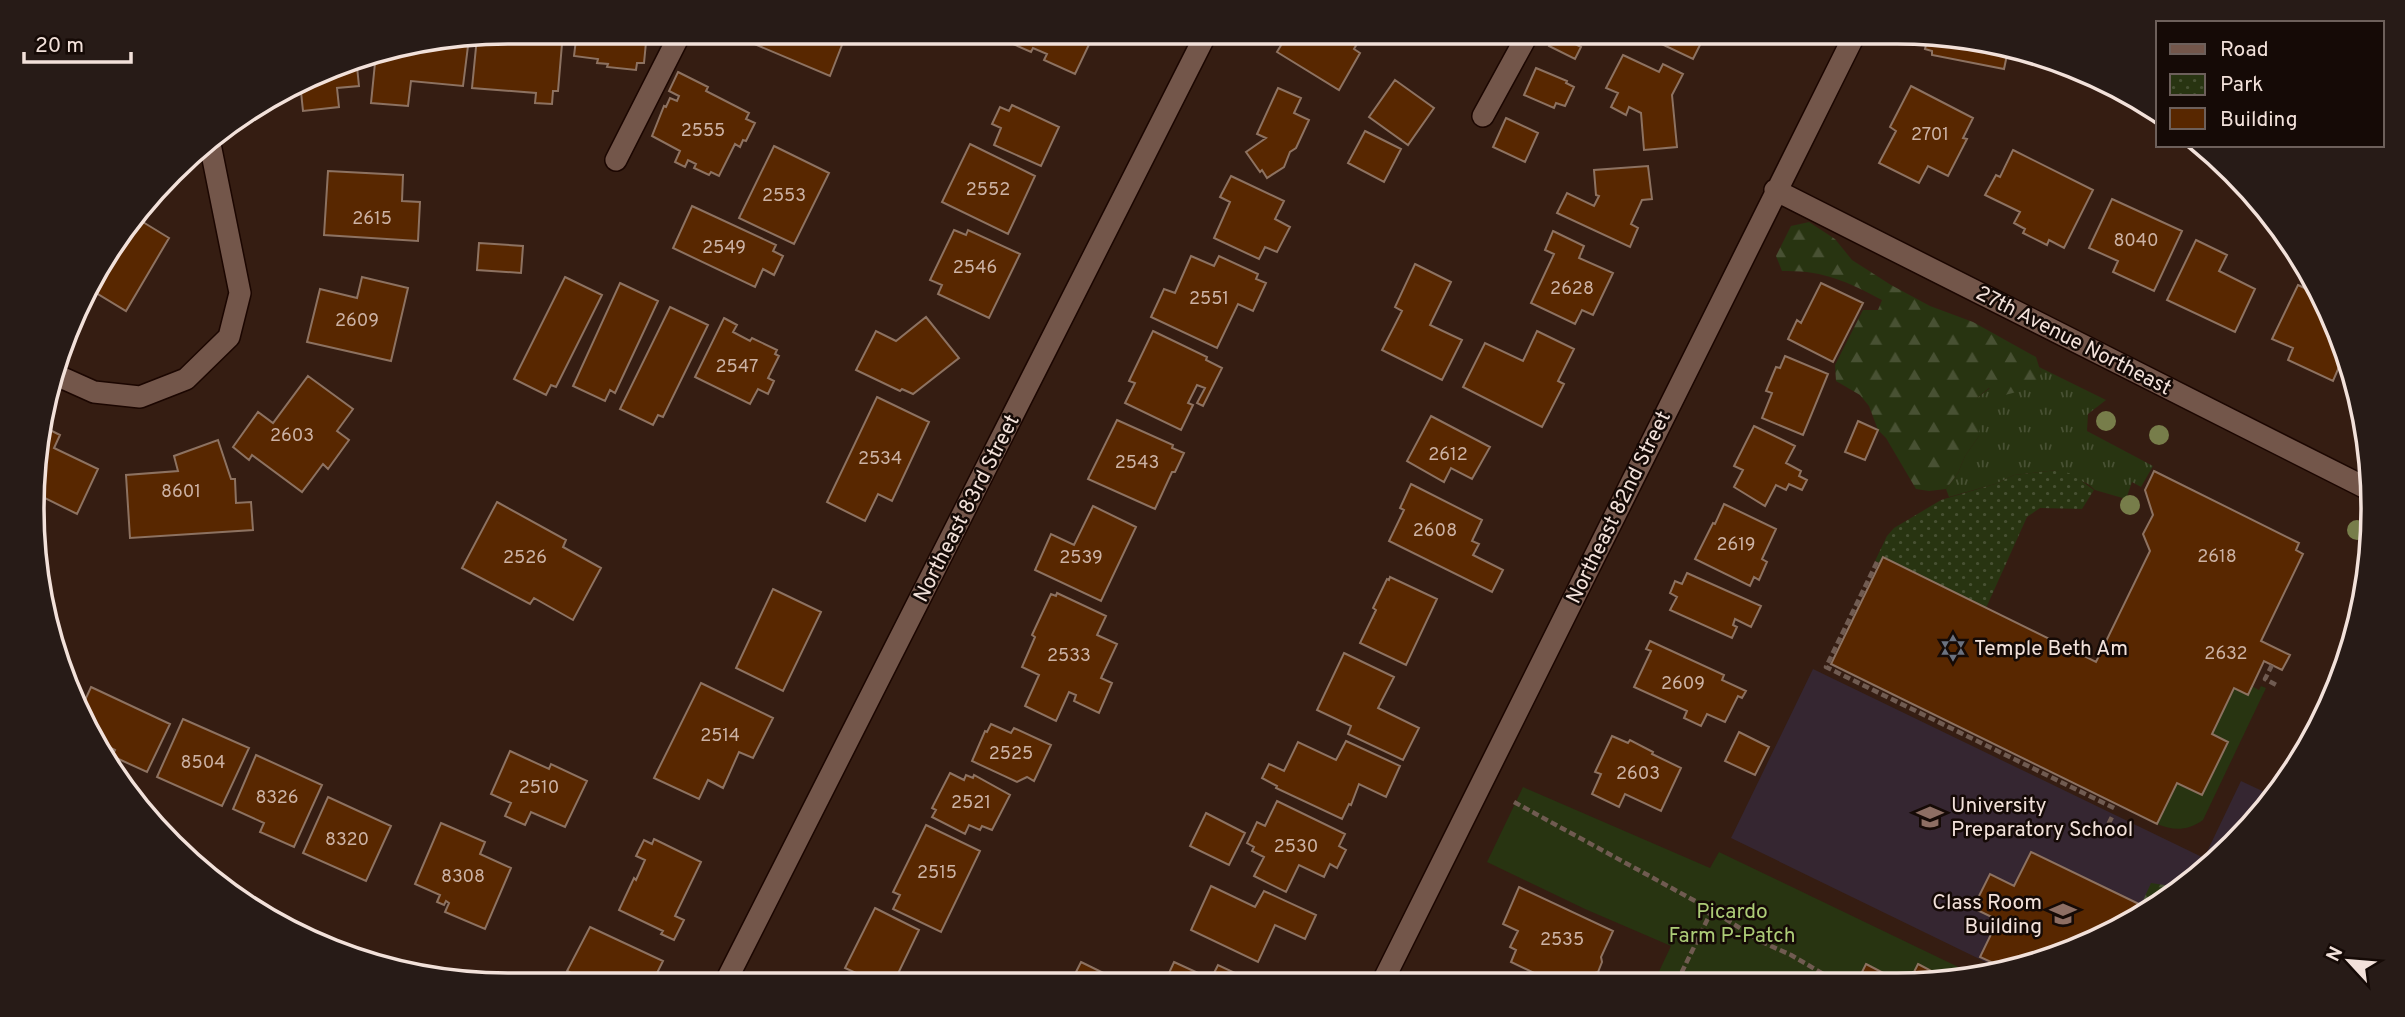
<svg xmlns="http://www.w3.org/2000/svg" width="2405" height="1017" font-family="Overpass,sans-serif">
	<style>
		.education { fill: #352631 }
		.grass { fill: url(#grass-tufts) }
		.forest { fill: url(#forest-firs) }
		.park { fill: url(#park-dots) }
		.garden { fill: #283411 }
		.building { fill: #582700; stroke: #8d7261; stroke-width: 2 }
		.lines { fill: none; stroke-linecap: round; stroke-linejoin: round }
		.service-casing { stroke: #1b0601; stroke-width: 24 }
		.minor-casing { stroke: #1b0601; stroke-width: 24 }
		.path { stroke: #705b51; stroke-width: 4.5; stroke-dasharray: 7 3.5; stroke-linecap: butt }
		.service { stroke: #73564a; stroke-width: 21 }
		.minor { stroke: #73564a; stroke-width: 21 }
		.tree { fill: #777d4a }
		.labels { text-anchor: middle; stroke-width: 5; stroke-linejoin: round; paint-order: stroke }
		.number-label { font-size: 18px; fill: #ccb2a4 }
		.street-label { font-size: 21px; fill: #f2e1da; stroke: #150a06 }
		.poi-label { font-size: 21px; fill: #f2e1da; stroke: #150a06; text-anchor: start }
		.park-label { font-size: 21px; fill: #adcc77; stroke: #150a06 }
		.rim { fill: none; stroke: #f2e1da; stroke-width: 3.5 }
	</style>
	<defs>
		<pattern id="grass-tufts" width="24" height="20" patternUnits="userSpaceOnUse" patternTransform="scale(1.75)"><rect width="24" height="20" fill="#283411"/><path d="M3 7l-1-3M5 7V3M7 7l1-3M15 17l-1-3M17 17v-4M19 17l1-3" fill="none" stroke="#485133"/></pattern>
		<pattern id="forest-firs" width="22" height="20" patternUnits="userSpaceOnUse" patternTransform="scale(1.75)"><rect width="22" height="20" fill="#283411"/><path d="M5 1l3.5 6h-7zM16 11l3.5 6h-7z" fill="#485133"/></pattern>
		<pattern id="park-dots" width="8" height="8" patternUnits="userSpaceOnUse" patternTransform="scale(1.75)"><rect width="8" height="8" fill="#283411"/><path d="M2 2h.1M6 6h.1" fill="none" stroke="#485133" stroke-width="1.8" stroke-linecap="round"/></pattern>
	</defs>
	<rect width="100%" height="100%" fill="#351d12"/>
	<path class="education" d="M1813 669 2204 858 2241 781 2273 796 2211 867 2107 936 2000 969 1731 838Z"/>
	<path class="grass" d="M2039 367 2106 400 2088 414 2087 431 2153 466 2141 487 2132 482 2126 499 2095 490 2088 484 2057 470 2014 475 1995 484 1949 497 1946 489 1958 473 1965 456 1979 436 1977 398 1990 388 2041 373Z"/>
	<path class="forest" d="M1809 222 1835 239 1852 260 1891 285 1930 306 1973 322 2036 357 2041 373 2036 387 2005 395 1989 388 1977 398 1981 409 1979 436 1965 456 1958 473 1946 489 1929 491 1916 489 1886 438 1878 430 1869 406 1860 395 1836 381 1835 365 1863 310H1878L1882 300C1846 281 1823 270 1782 271L1776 256 1791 226Z
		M2218 860 2211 867 2149 909 2141 905 2151 883 2171 886Z"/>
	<path class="park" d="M2057 470 2072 474 2094 490 2082 509 2040 508 2027 517 1986 608 1875 561 1887 536 1894 528 1941 500 1995 484 2014 475Z"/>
	<path class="garden" d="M2252 686 2259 690 2261 686 2266 688 2203 820C2187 831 2174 831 2157 824L2177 783 2223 751 2227 742 2212 734 2234 688 2248 695Z
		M1523 787 1710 868 1719 852 1977 976 1959 981 1654 982 1671 946 1585 909 1487 862Z"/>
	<path class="building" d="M508 32H563L558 91H553L552 104 535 103 536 93 472 88 477 37Z
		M577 32H647L644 63H637L636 70 607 67 608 64 597 63 598 59 574 56Z
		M756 32H847L830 76 752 43Z
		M986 32H1095L1075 74 1044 60 1047 54 1033 48 1031 52Z
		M1289 32 1306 42 1312 32H1364L1354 49 1360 53 1339 90 1277 52Z
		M1657 32H1713L1704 37 1693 59 1653 40Z
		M1555 33 1581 47 1575 59 1549 46Z
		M1928 37 2008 50 2004 69 1932 55V51L1925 49Z
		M469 38 463 86 411 81 408 106 371 103 376 53Z
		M1623 55 1659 72 1663 64 1683 74 1672 95 1677 147 1644 150 1641 113 1629 107 1626 115 1611 107 1618 93 1606 88Z
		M2041 55 2050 57 2080 70 2039 62Z
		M356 57 359 86 337 88 339 107 303 111 300 82Z
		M1536 68 1567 81 1566 83 1574 87 1565 106 1556 103 1554 108 1524 95Z
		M678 72 708 87 706 91 749 113 746 119 755 123 746 141 743 140 740 147 735 144 719 176 711 172 709 175 694 168 696 164 688 160 685 167 675 162 680 151 652 136 664 106 666 107 670 98 677 101 679 96 669 91Z
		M1395 80 1434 108 1408 145 1369 117Z
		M1911 86 1973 118 1963 138 1967 139 1948 176 1928 166 1919 183 1879 163 1896 131 1890 127Z
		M1278 88 1301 98 1294 113 1309 120 1296 148 1290 152 1284 167 1267 178 1262 170 1260 172 1246 152 1266 138 1257 134Z
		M1012 105 1059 127 1041 166 994 145 1001 128 992 124 1000 107 1009 111Z
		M1506 118 1538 133 1525 162 1493 147Z
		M1365 131 1401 149 1384 182 1348 163Z
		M970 144 1035 176 1008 234 942 202Z
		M774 146 829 173 794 244 739 218Z
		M2013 150 2093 190 2064 248 2049 240 2047 245 2023 233 2025 229 2014 223 2020 212 1985 195 1996 175 2000 177Z
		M1648 166 1652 199 1642 200 1631 224 1638 228 1630 247 1557 213 1567 193 1594 206 1599 196 1596 195 1594 170Z
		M328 171 403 175 402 201 420 202 418 241 324 235Z
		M1231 176 1284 201 1275 219 1290 227 1277 252 1265 247 1259 259 1214 238 1230 202 1220 197Z
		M2112 199 2182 231 2154 291 2113 272 2118 261 2089 248Z
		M692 206 776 245 773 251 783 256 774 275 763 269 755 287 673 248Z
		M138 219 169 238 126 311 88 288 95 270Z
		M954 230 966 235 968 230 1020 254 989 318 938 294 942 285 930 280Z
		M1553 231 1584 246 1579 258 1613 273 1593 315 1582 310 1575 324 1531 303 1554 254 1545 250Z
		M2196 240 2227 255 2219 271 2255 289 2235 332 2167 300Z
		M479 243 523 246 521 273 477 270Z
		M1191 256 1214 266 1219 256 1258 274 1256 279 1266 283 1253 311 1238 304 1217 348 1151 317 1164 289 1175 293Z
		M1415 264 1451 282 1430 325 1462 340 1442 380 1382 350 1402 311 1395 307Z
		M362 277 408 288 391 361 307 342 320 289 357 298Z
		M565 277 602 295 556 387 551 385 546 395 514 379Z
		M620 283 658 301 615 393 610 390 605 401 573 386Z
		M1821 283 1863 303 1833 362 1788 339 1797 320 1801 323Z
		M2298 285 2324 297 2345 353 2333 381 2288 360 2293 348 2272 339Z
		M670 307 708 325 663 417 658 415 653 425 620 409Z
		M926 317 959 358 913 394 902 389 900 391 856 370 876 331 896 341Z
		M724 318 737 325 733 332 750 341 752 338 777 350 775 354 779 356 768 378 774 381 768 394 758 389 750 404 695 377Z
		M1153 331 1207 357 1206 360 1222 368 1203 406 1197 403 1205 388 1197 385 1188 403 1193 405 1181 430 1125 403 1135 383 1129 381Z
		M1537 331 1574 349 1558 381 1564 384 1542 427 1463 387 1485 343 1523 361Z
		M1785 356 1828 374 1803 435 1762 418 1772 393 1766 391 1776 367 1780 368Z
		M308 376 353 409 337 431 349 440 328 469 323 464 302 492 252 455 249 460 233 447 258 412 273 423Z
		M877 397 929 422 892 501 878 494 865 521 827 502Z
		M1431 416 1490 447 1472 479 1451 468 1444 482 1407 461Z
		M1117 420 1173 445 1172 448 1184 453 1175 472H1172L1155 509 1088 479Z
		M1858 421 1878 430 1865 460 1845 452Z
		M40 425 60 435 54 448 98 469 77 514 43 497 37 509 32 507Z
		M1754 426 1795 446 1786 463 1801 471 1799 476 1807 480 1802 490 1789 484 1786 490 1776 485 1765 506 1734 487 1743 470 1734 466Z
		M218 440 231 479H235L236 503 251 502 253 530 130 538 126 475 178 471 174 456Z
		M2154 471 2299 543 2296 550 2303 554 2261 641 2290 655 2282 670 2264 661 2248 695 2234 688 2212 734 2228 742 2202 795 2177 783 2157 824 1831 664 1883 557 2096 662 2150 551 2143 534 2153 515 2145 490Z
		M1411 484 1482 520 1472 541 1479 544 1473 555 1503 570 1492 592 1389 541 1404 510 1400 508Z
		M497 502 566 540 563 547 601 568 573 620 534 598 530 604 462 568Z
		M1724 504 1776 529 1762 559 1767 562 1759 580 1754 577 1750 586 1695 559 1713 523 1715 524Z
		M1093 506 1136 527 1101 601 1035 570 1051 534 1074 545Z
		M1687 573 1761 606 1751 627 1735 619 1733 625 1737 627 1732 638 1670 610 1677 597 1670 593 1675 581 1682 584Z
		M1390 577 1437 599 1406 665 1360 643 1376 610 1373 608 1387 579 1389 580Z
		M773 589 821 612 783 691 736 668Z
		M1057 593 1106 616 1097 635 1117 644 1101 678 1112 683 1099 713 1074 701 1076 695 1069 692 1056 721 1025 706 1039 675 1022 667 1035 637 1032 635 1051 594 1056 596Z
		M1650 641 1724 675 1722 680 1746 691 1742 698 1738 696 1725 722 1707 714 1701 726 1684 718 1687 711 1634 687 1651 651 1646 649Z
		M1344 653 1394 677 1378 708 1419 728 1403 760 1348 734 1351 726 1317 710Z
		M701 683 773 718 753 758 739 752 723 788 708 780 699 799 654 778Z
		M91 687 170 724 147 772 112 756 115 750 92 739 81 709Z
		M183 719 249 748 222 806 157 777Z
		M991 724 1011 733 1014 728 1051 745 1034 781 1027 777 1017 782 972 761 985 731 987 732Z
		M1739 732 1769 747 1755 775 1725 761Z
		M1612 736 1628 743 1630 740 1653 752 1652 754 1681 768 1661 811 1625 794 1619 807 1592 794 1601 774 1595 772Z
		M1346 741 1400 766 1386 797 1359 784 1351 805 1349 804 1342 819 1276 788 1277 786 1262 778 1269 764 1284 771 1298 742 1336 760Z
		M510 751 549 769 551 764 587 781 565 827 531 812 525 825 505 816 511 803 491 794Z
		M256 755 322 785 294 847 260 832 264 823 233 809Z
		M950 773 964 780 966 775 973 778 974 775 1010 795 992 830 982 826 980 830 969 825 965 834 932 817 936 810 932 808Z
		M328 797 391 826 366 881 303 853Z
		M1277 801 1345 834 1339 846 1346 850 1337 868 1330 864 1324 877 1299 865 1286 892 1254 876 1264 857 1252 851 1254 847 1247 843 1257 822 1265 826Z
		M1206 813 1245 833 1229 865 1190 846Z
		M441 823 485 842 480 854 511 868 485 929 445 912 449 903 446 901 444 905 437 902 440 895 415 884Z
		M926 825 980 851 941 932 893 909 900 895 893 892Z
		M654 839 701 862 675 916 684 920 674 940 661 934 663 931 619 910 634 878 636 880 645 860 636 856 644 840 652 844Z
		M2031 852 2141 905 2149 909 2107 936 2004 968 1980 957 1998 920 1973 908 1990 874 2014 886Z
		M1211 886 1255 907 1264 891 1316 915 1305 939 1275 925 1258 962 1191 930Z
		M1519 887 1613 931 1601 957 1602 962 1598 972 1592 974 1588 982 1555 983 1511 962 1516 950 1510 947 1518 931 1503 924Z
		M875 908 919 930 893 984H880L845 968Z
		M590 927 663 961 651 985H596L567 971Z
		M1081 962 1124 983 1123 984H1070Z
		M1174 962 1211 979 1218 965 1250 980 1249 983 1164 984Z
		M1866 964 1895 979 1894 982H1857Z
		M1918 964 1943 977 1940 981 1909 982Z"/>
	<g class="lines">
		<g class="service-casing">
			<path id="service" d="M1483 116 1529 32"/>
		</g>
		<g class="minor-casing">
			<path id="minor" d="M616 160 681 32
				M1775 190 2372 491
				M56 375 94 392 140 397 186 379 229 337 240 293 209 139
				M1382 983 1856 32
				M724 985 1207 32"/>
		</g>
		<path class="path" d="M1877 562 1826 667 2116 809
			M2272 665 2265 679 2278 686
			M1514 802 1708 908 1762 942 1791 955 1837 982
			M2104 833 2112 817
			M1949 973 1964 980
			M1677 982 1712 910
			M1817 982 1821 974"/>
		<use href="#service" class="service"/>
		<use href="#minor" class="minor"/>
	</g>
	<g class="tree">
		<circle cx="2106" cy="421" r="10"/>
		<circle cx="2159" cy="435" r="10"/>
		<circle cx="2130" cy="505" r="10"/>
		<circle cx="2357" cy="530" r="10"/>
	</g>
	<defs>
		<g id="synagogue-bare" transform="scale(2.1)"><path d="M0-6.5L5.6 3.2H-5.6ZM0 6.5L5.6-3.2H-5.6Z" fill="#6b7280" stroke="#150a06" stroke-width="2.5" paint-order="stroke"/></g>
		<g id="school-bare" transform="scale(2.1)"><path d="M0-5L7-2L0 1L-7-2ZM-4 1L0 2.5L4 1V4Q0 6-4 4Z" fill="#8d6e63" stroke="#150a06" stroke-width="2.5" paint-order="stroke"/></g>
	</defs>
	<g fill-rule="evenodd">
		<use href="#synagogue-bare" x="1953" y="648"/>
		<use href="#school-bare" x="1930" y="817"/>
		<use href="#school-bare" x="2063" y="914"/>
	</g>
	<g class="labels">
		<g class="number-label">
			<text x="703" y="136">2555</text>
			<text x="1930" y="140">2701</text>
			<text x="988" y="195">2552</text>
			<text x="784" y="201">2553</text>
			<text x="372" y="224">2615</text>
			<text x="2136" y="246">8040</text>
			<text x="724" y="253">2549</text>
			<text x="975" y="273">2546</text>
			<text x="1572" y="294">2628</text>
			<text x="1209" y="304">2551</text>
			<text x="357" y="326">2609</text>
			<text x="737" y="372">2547</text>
			<text x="292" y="441">2603</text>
			<text x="1448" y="460">2612</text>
			<text x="880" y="464">2534</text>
			<text x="1137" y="468">2543</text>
			<text x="181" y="497">8601</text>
			<text x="1435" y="536">2608</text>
			<text x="1736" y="550">2619</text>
			<text x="2217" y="562">2618</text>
			<text x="525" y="563">2526</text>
			<text x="1081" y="563">2539</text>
			<text x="2226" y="659">2632</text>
			<text x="1069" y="661">2533</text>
			<text x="1683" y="689">2609</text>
			<text x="720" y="741">2514</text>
			<text x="1011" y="759">2525</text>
			<text x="203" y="768">8504</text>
			<text x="1638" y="779">2603</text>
			<text x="539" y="793">2510</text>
			<text x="277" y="803">8326</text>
			<text x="971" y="808">2521</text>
			<text x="347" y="845">8320</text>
			<text x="1296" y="852">2530</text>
			<text x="937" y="878">2515</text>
			<text x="463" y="882">8308</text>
			<text x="1562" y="945">2535</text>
		</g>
		<g class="street-label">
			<text transform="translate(2074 340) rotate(27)" y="7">27th Avenue Northeast</text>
			<text transform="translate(1618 507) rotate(-64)" y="7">Northeast 82nd Street</text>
			<text transform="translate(966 508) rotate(-63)" y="7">Northeast 83rd Street</text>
		</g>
		<g class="poi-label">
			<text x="1974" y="655">Temple Beth Am</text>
			<text x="1951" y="812">University<tspan x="1951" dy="24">Preparatory School</tspan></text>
			<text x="2042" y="909" text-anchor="end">Class Room<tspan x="2042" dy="24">Building</tspan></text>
		</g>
		<g class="park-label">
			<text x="1732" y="918">Picardo<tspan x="1732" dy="24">Farm P-Patch</tspan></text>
		</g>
	</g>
	<path d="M0 0H2405V1017H0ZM508 44H1897A464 464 0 0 1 2361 508V509A464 464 0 0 1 1897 973H508A464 464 0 0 1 44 509V508A464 464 0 0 1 508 44Z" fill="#271b17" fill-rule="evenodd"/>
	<path class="rim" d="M508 44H1897A464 464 0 0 1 2361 508V509A464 464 0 0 1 1897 973H508A464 464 0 0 1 44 509V508A464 464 0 0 1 508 44Z"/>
	<rect x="2156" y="21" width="228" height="126" fill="#150a06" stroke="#6d605b" stroke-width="2"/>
	<rect x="2170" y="44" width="35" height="10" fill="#73564a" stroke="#6d605b" stroke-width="2"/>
	<text x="2220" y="56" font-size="21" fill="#f2e1da">Road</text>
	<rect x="2170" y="74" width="35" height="21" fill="url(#park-dots)" stroke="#6d605b" stroke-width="2"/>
	<text x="2220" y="91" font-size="21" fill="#f2e1da">Park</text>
	<rect x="2170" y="108" width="35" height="21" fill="#582700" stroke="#6d605b" stroke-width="2"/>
	<text x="2220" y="126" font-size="21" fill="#f2e1da">Building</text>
	<g transform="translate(2349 961) rotate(296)" stroke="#150a06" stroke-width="5" paint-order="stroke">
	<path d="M0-5L12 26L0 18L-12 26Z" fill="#f2e1da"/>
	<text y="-10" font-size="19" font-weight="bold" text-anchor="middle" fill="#f2e1da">N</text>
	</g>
	<path d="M24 52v10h107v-10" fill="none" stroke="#f2e1da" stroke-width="3.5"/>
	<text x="35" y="52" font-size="21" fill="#f2e1da" stroke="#150a06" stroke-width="5" paint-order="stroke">20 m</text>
</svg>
